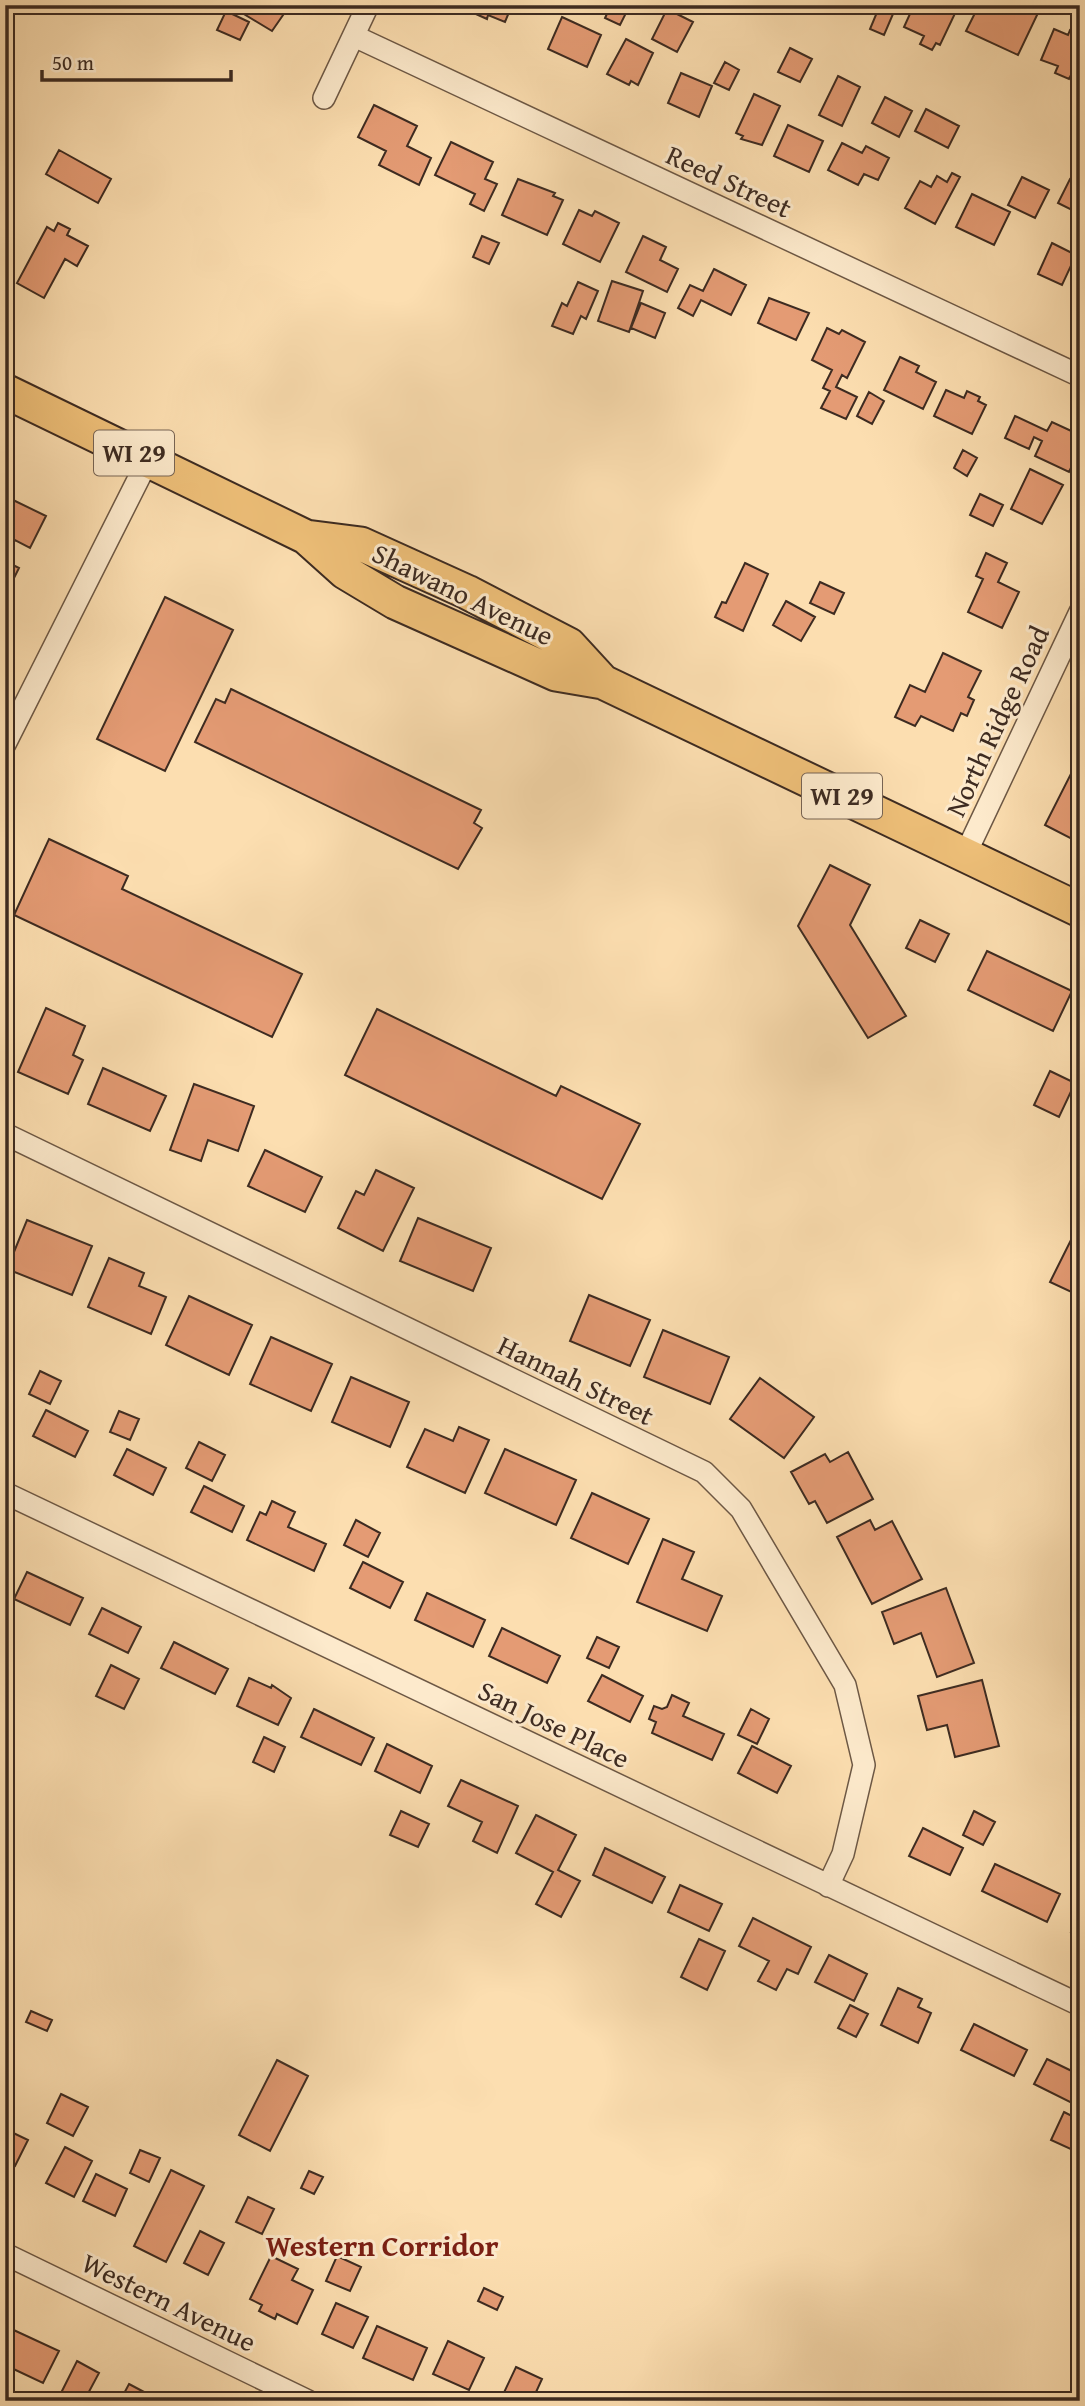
<svg xmlns="http://www.w3.org/2000/svg" width="1085" height="2406" font-family="'Gentium Book Plus',serif">
	<style>
		.building { fill: #e49b74; stroke: #3d2b21; stroke-width: 2 }
		.lines { fill: none; stroke-linecap: round; stroke-linejoin: round }
		.minor-casing { stroke: #6d5845; stroke-width: 24 }
		.primary-casing { stroke: #3d2b21; stroke-width: 37 }
		.minor { stroke: #fdeacc; stroke-width: 21 }
		.primary { stroke: #eebf78; stroke-width: 33 }
		.labels { text-anchor: middle; stroke-width: 6; stroke-linejoin: round; paint-order: stroke }
		.shield { fill: #fdeacc; stroke: #776454; stroke-width: 2 }
		.shield-label { font-size: 26px; font-weight: bold; fill: #3d2b21 }
		.street-label { font-size: 28px; fill: #3d2b21; stroke: #fdeacc }
		.neighbourhood-label { font-size: 30px; font-weight: bold; fill: #7a1f14; stroke: #fdeacc }
	</style>
	<rect width="100%" height="100%" fill="#fcdeb0"/>
	<filter id="stains"><feTurbulence type="fractalNoise" baseFrequency=".00286" numOctaves="4"/><feColorMatrix values="0 0 0 0 .2 0 0 0 0 .09 0 0 0 0 .02 0 0 0 .5 -.17"/></filter>
	<radialGradient id="worn" r=".72"><stop offset=".6" stop-color="#630" stop-opacity="0"/><stop offset="1" stop-color="#630" stop-opacity=".3"/></radialGradient>
	<path class="building" d="M229 5H290L272 31Z
		M456 5H512L505 22 488 15 487 19Z
		M611 5H630L620 25 605 18Z
		M880 5 896 7 884 35 870 29Z
		M914 5H959L940 45 936 43 932 50 920 44 924 36 904 27Z
		M979 5 1019 8 1021 5 1038 13 1018 55 966 31Z
		M667 9 693 22 677 52 652 39Z
		M226 11 249 22 240 40 217 30Z
		M562 17 601 35 587 67 548 49Z
		M1054 29 1068 35 1070 30 1080 34V76L1072 73 1069 79 1055 73 1058 66 1041 60Z
		M626 39 653 53 638 85 631 81 629 85 607 74Z
		M790 48 812 59 800 82 778 72Z
		M725 62 739 70 729 90 714 83Z
		M681 73 712 86 699 117 668 103Z
		M838 76 860 87 842 126 819 115Z
		M754 94 780 106 762 145 741 139 743 136 736 133Z
		M885 97 912 111 899 137 872 123Z
		M374 105 417 126 407 146 431 158 419 185 379 165 386 151 358 137Z
		M926 109 959 126 948 148 915 131Z
		M788 125 823 141 809 172 774 156Z
		M451 142 493 162 485 179 497 184 484 211 470 204 475 194 435 175Z
		M842 143 862 153 866 146 889 158 878 180 864 174 858 185 828 170Z
		M59 150 111 179 98 203 46 174Z
		M952 173 960 177 935 224 905 208 920 181 931 187 937 176 947 182Z
		M1022 177 1049 190 1035 218 1008 205Z
		M518 179 555 193 553 196 563 200 547 235 502 215Z
		M1070 179 1080 184V214L1058 203Z
		M972 194 1010 212 994 245 956 227Z
		M579 210 592 216 595 211 619 223 600 262 563 244Z
		M58 223 70 229 67 235 88 246 77 266 65 259 44 298 17 283 47 227 54 231Z
		M482 236 499 243 489 264 473 257Z
		M643 236 666 247 660 260 678 269 667 292 626 272Z
		M1052 243 1076 255 1062 285 1038 274Z
		M714 269 746 285 731 315 701 300 693 316 678 308 690 285 703 291Z
		M612 281 643 291 629 332 598 321Z
		M578 282 598 291 586 319 581 316 573 334 552 326 562 303 567 306Z
		M769 298 809 313 796 340 758 323Z
		M641 303 665 313 655 338 631 328Z
		M827 328 839 334 842 330 865 342 847 378 842 375 836 387 857 397 846 419 821 408 830 391 823 388 832 370 812 360Z
		M900 357 919 366 916 372 936 382 923 409 884 390Z
		M946 390 964 398 967 391 980 397 978 401 986 405 972 434 934 416Z
		M869 392 884 401 872 424 857 416Z
		M1015 416 1047 431 1052 422 1080 435V449L1069 472 1035 456 1042 441 1034 437 1029 449 1005 438Z
		M963 450 977 458 967 476 954 468Z
		M1030 469 1063 485 1042 524 1011 509Z
		M980 494 1003 505 993 526 970 515Z
		M11 499 46 516 30 548 15 540 10 550 5 548V511Z
		M986 553 1007 563 998 582 1019 592 1002 628 968 612 983 579 976 576Z
		M5 561 19 568 5 596Z
		M745 563 768 574 743 631 715 617 722 602 726 603Z
		M820 582 844 593 834 614 810 603Z
		M165 597 233 630 165 771 97 739Z
		M786 601 815 617 801 641 773 625Z
		M943 653 981 671 968 697 974 700 967 716 961 713 953 731 921 716 915 726 895 717 910 685 925 692Z
		M231 689 481 810 474 823 482 828 458 869 195 742 216 699 225 703Z
		M1079 758 1080 829 1074 840 1045 825Z
		M49 839 128 876 122 889 302 974 272 1037 14 915Z
		M830 865 870 885 850 925 906 1016 868 1038 798 926Z
		M920 920 949 934 935 962 906 948Z
		M987 951 1072 991 1053 1031 968 990Z
		M46 1008 85 1026 73 1055 83 1060 68 1094 18 1072Z
		M377 1009 556 1096 561 1086 640 1124 602 1199 345 1075Z
		M103 1068 166 1096 150 1131 88 1104Z
		M1050 1071 1075 1083 1059 1117 1034 1105Z
		M194 1084 254 1106 238 1151 208 1140 201 1161 170 1150Z
		M265 1150 322 1177 305 1212 248 1186Z
		M376 1170 414 1188 383 1251 338 1228 356 1191 364 1195Z
		M418 1218 491 1248 473 1291 400 1261Z
		M27 1220 92 1246 72 1295 7 1269Z
		M1080 1222V1296L1050 1282Z
		M109 1258 144 1273 139 1286 166 1297 151 1334 88 1307Z
		M589 1295 650 1320 630 1366 570 1341Z
		M189 1296 252 1325 229 1375 166 1345Z
		M663 1330 729 1357 710 1404 644 1377Z
		M271 1337 332 1364 311 1411 250 1384Z
		M40 1371 61 1381 50 1404 29 1394Z
		M351 1377 409 1402 390 1447 332 1422Z
		M760 1378 814 1417 784 1458 730 1419Z
		M46 1410 88 1431 75 1457 33 1436Z
		M119 1411 139 1419 130 1440 110 1432Z
		M459 1427 489 1440 465 1493 407 1467 425 1429 453 1441Z
		M199 1442 225 1455 212 1481 186 1468Z
		M127 1449 166 1468 153 1495 114 1475Z
		M505 1449 576 1480 556 1525 485 1493Z
		M848 1452 873 1499 827 1523 815 1501 809 1504 791 1472 825 1454 830 1462Z
		M204 1486 244 1506 232 1532 191 1512Z
		M592 1493 649 1519 628 1564 571 1538Z
		M272 1501 295 1512 288 1527 326 1544 314 1571 247 1540 260 1512 266 1515Z
		M356 1520 380 1533 368 1557 344 1545Z
		M870 1520 875 1530 892 1521 922 1579 872 1604 837 1537Z
		M663 1539 694 1552 682 1579 722 1596 707 1631 637 1602Z
		M363 1562 403 1582 390 1608 350 1588Z
		M27 1572 83 1598 70 1625 14 1599Z
		M946 1588 974 1663 937 1677 921 1633 894 1644 882 1612Z
		M427 1593 485 1620 473 1647 415 1620Z
		M102 1608 141 1627 128 1653 89 1634Z
		M502 1628 560 1656 547 1683 489 1656Z
		M597 1637 619 1647 609 1668 587 1658Z
		M174 1642 228 1669 215 1694 161 1668Z
		M111 1665 139 1679 124 1709 96 1696Z
		M602 1675 643 1696 630 1722 588 1701Z
		M249 1678 271 1688 272 1685 291 1698 278 1725 237 1706Z
		M982 1680 999 1746 955 1757 947 1725 927 1730 918 1696Z
		M672 1695 689 1703 683 1716 724 1734 712 1760 652 1733 656 1722 649 1719 654 1706 662 1709 667 1707Z
		M314 1709 374 1738 361 1765 301 1737Z
		M751 1709 769 1719 757 1744 738 1735Z
		M264 1737 285 1747 274 1772 253 1762Z
		M387 1744 432 1766 420 1793 375 1771Z
		M752 1746 791 1766 777 1793 738 1773Z
		M461 1780 518 1806 497 1853 473 1841 482 1822 448 1806Z
		M401 1811 429 1824 418 1847 390 1835Z
		M974 1811 995 1822 983 1845 963 1835Z
		M536 1815 576 1835 558 1870 580 1881 561 1917 536 1904 553 1872 516 1853Z
		M923 1828 963 1848 950 1875 909 1856Z
		M605 1848 665 1877 652 1903 593 1875Z
		M995 1864 1060 1894 1047 1922 982 1891Z
		M680 1885 722 1904 709 1931 668 1912Z
		M1080 1914V1936L1071 1932Z
		M753 1918 811 1947 798 1974 787 1969 776 1990 758 1981 769 1961 739 1946Z
		M699 1939 725 1951 707 1990 681 1977Z
		M829 1955 867 1974 854 2001 815 1982Z
		M898 1988 922 1999 918 2007 931 2013 918 2043 881 2025Z
		M850 2005 868 2014 856 2037 838 2028Z
		M31 2011 52 2020 47 2031 26 2022Z
		M974 2024 1027 2050 1014 2076 961 2050Z
		M1047 2059 1080 2075V2093L1074 2104 1034 2084Z
		M277 2060 308 2076 270 2151 239 2135Z
		M61 2094 88 2107 73 2136 47 2123Z
		M1064 2112 1080 2120V2142L1075 2151 1051 2140Z
		M5 2129 28 2140 15 2166 5 2162Z
		M65 2147 92 2161 74 2197 46 2183Z
		M140 2150 160 2158 149 2182 130 2173Z
		M171 2170 204 2186 166 2262 134 2246Z
		M309 2171 323 2177 314 2194 301 2188Z
		M96 2174 127 2189 115 2216 83 2201Z
		M248 2197 274 2209 262 2234 236 2222Z
		M200 2231 224 2243 208 2275 184 2263Z
		M271 2256 298 2269 292 2280 313 2290 297 2324 277 2314 275 2319 259 2311 262 2305 250 2299Z
		M337 2256 361 2267 350 2291 326 2281Z
		M484 2288 503 2297 497 2310 478 2301Z
		M336 2303 368 2317 353 2348 322 2334Z
		M5 2326 59 2351 43 2383 5 2365Z
		M377 2326 427 2348 413 2380 363 2358Z
		M448 2341 484 2358 469 2390 433 2374Z
		M77 2361 99 2373 84 2401H73L61 2393Z
		M516 2367 542 2379 532 2401H500Z
		M129 2384 161 2401H120Z"/>
	<g class="lines">
		<g class="minor-casing">
			<path id="minor" d="M354 36 1080 376
				M324 98 368 5
				M5 744 148 460
				M965 855 1080 612
				M5 1134 704 1472 741 1509 845 1685 864 1765 843 1854 828 1886
				M5 1493 1080 2005
				M5 2254 308 2401"/>
		</g>
		<g class="primary-casing">
			<path id="primary" d="M5 391 306 537 345 572 395 602 556 674 603 682 1080 910
				M306 537 361 544 467 592 569 645 603 682"/>
		</g>
		<use href="#minor" class="minor"/>
		<use href="#primary" class="primary"/>
	</g>
	<g class="labels">
		<g class="shield">
			<rect x="94" y="430.5" width="80" height="45" rx="5"/>
			<rect x="802" y="773.5" width="80" height="45" rx="5"/>
		</g>
		<g class="shield-label">
			<text x="134" y="462">WI 29</text>
			<text x="842" y="805">WI 29</text>
		</g>
		<g class="street-label">
			<text transform="translate(729 181) rotate(25)" y="10">Reed Street</text>
			<text transform="translate(463 594) rotate(26)" y="10">Shawano Avenue</text>
			<text transform="translate(997 721) rotate(-65)" y="10">North Ridge Road</text>
			<text transform="translate(576 1380) rotate(26)" y="10">Hannah Street</text>
			<text transform="translate(554 1724) rotate(26)" y="10">San Jose Place</text>
			<text transform="translate(169 2302) rotate(26)" y="10">Western Avenue</text>
		</g>
		<g class="neighbourhood-label">
			<text x="382" y="2256">Western Corridor</text>
		</g>
	</g>
	<rect width="1085" height="2406" fill="none" stroke="#fcdeb0" stroke-width="28"/>
	<rect x="7" y="7" width="1071" height="2392" fill="none" stroke="#3d2b21" stroke-width="3.5"/>
	<rect x="14" y="14" width="1057" height="2378" fill="none" stroke="#3d2b21" stroke-width="2"/>
	<path d="M42 70v10h189v-10" fill="none" stroke="#3d2b21" stroke-width="3.5"/>
	<text x="52" y="70" font-size="21" fill="#3d2b21" stroke="#fdeacc" stroke-width="5" paint-order="stroke">50 m</text>
	<rect width="100%" height="100%" filter="url(#stains)"/>
	<rect width="100%" height="100%" fill="url(#worn)"/>
</svg>
